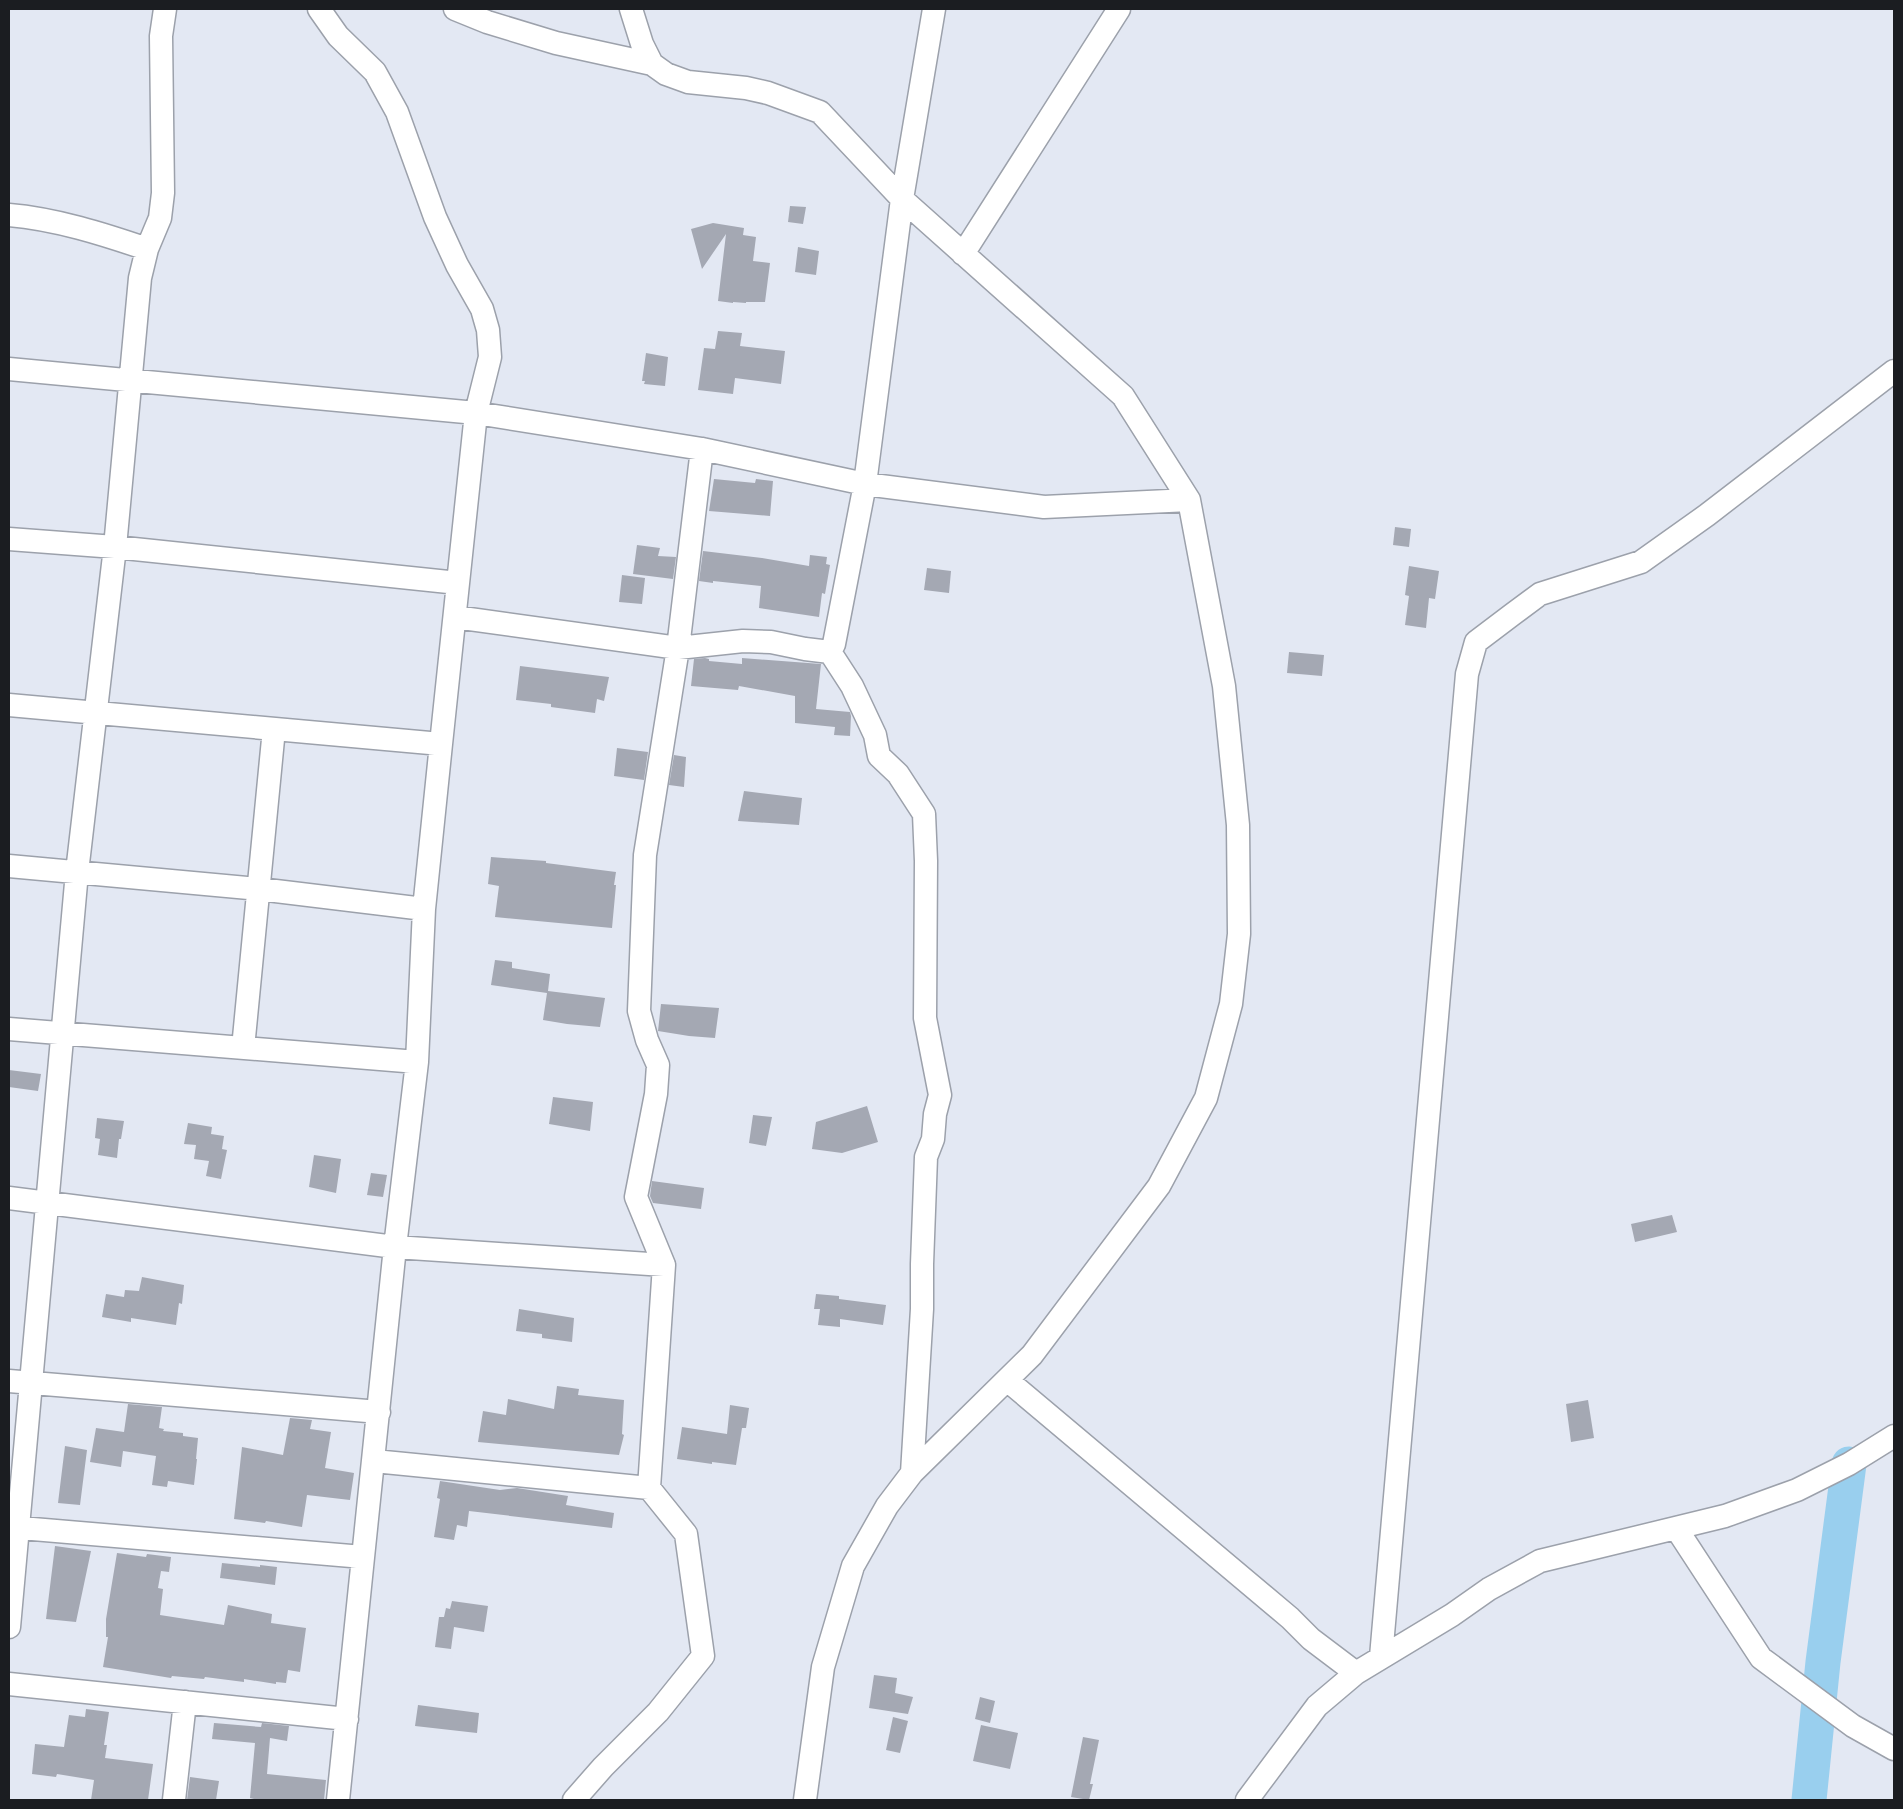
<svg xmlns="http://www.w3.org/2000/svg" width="1903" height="1809" viewBox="0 0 1903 1809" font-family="'PT Sans',sans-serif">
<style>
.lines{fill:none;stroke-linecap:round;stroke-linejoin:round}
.river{stroke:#99cfee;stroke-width:35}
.building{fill:#a4a8b3}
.street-casing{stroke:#9ca1ab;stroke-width:25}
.street{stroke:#fff;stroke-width:22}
</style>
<rect width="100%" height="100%" fill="#e3e8f3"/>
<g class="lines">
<!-- river -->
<path class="river" d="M1809 1800 1823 1662 1849 1464"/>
</g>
<!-- building -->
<path class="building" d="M790 206 806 207 803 224 788 222Z
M713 223 744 228 743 235 756 237 753 261 770 263 765 302H746V303L733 302V303L718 301 726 234 702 269 691 229Z
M798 247 819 251 816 275 795 272Z
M718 331 742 333 740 346 785 351 781 384 735 378 733 394 698 390 704 348 715 349Z
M646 353 668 357 665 386 644 384 645 381H642Z
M714 479 755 483 756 479 773 481 770 516 709 511Z
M1395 527 1411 529 1409 547 1393 545Z
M637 545 660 548 658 556 676 557 673 579 633 574Z
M703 551 762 558 809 566 810 555 827 557 826 564 830 565 825 594 822 593 819 617 759 608 761 586 713 581V583L699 581Z
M1409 566 1439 571 1435 599 1429 598 1426 628 1405 625 1409 596 1405 595Z
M927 568 951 571 949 593 924 590Z
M622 575 645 578 642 604 619 602Z
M1289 652 1324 655 1322 676 1287 673Z
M705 658 709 659V661L742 664V658L821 664 816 709 850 712 851 716 850 736 834 735 835 727 795 723V696L739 686 738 690 691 686 694 659Z
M520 666 609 677 604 701 597 699 595 713 551 707V704L516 700Z
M617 748 648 752 644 780 614 776Z
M674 755 686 757 684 787 669 785Z
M744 791 802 798 799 825 738 821Z
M491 857 546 861V863L616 872 614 885H616L612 928 495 917 499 886 488 884Z
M495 960 512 962V968L550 974 548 991 605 998 600 1027 567 1024 543 1020 547 993 491 985Z
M661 1004 719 1008 715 1038 689 1036 658 1031Z
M9 1070 41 1074 38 1091 9 1087Z
M553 1097 593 1102 590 1131 549 1124Z
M867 1106 878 1142 842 1153 812 1149 816 1122Z
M753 1115 772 1117 766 1146 749 1143Z
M97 1118 124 1121 121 1139H119L117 1158 98 1155 100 1139 95 1138Z
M188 1123 212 1127 211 1134 224 1136 222 1149 227 1150 221 1179 206 1176 209 1161 194 1159 196 1145 184 1144Z
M314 1155 341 1159 336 1193 309 1187Z
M371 1173 387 1175 383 1197 367 1195Z
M652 1181 704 1188 701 1209 653 1203 650 1196Z
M1672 1215 1677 1232 1635 1242 1631 1224Z
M142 1277 184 1285 182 1304 179 1303 176 1325 131 1318V1322L102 1317 106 1294 124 1297 125 1290 139 1291Z
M816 1294 839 1296V1299L886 1305 883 1325 840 1319V1327L818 1325 820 1309H814Z
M519 1309 574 1318 572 1342 542 1338V1334L516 1331Z
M557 1386 579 1389 578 1395 624 1400 622 1434 624 1435 619 1455 478 1442 483 1411 506 1415 508 1399 554 1409Z
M1588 1400 1594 1438 1571 1442 1566 1404Z
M128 1404 162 1407 159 1428 164 1429 163 1431 183 1433V1436L198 1438 196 1459H197L194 1485 168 1481 167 1487 152 1485 156 1456 123 1451 121 1467 90 1462 96 1428 124 1432Z
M730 1405 749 1408 746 1428H742L736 1465 712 1462V1464L677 1459 682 1427 727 1434Z
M290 1418 312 1420 310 1429 331 1432 325 1468 354 1473 350 1500 307 1495 302 1527 266 1521 265 1523 234 1519 242 1447 283 1455Z
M65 1446 87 1450 80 1505 58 1503Z
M440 1481 500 1490 517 1488 568 1496 566 1505 614 1513 612 1528 469 1511 467 1527 457 1525 454 1540 434 1537 440 1499 437 1498Z
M55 1546 91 1551 76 1622 46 1619Z
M117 1553 146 1557 147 1554 171 1557 169 1572 161 1571 158 1588 163 1589 160 1615 224 1625 228 1605 272 1614 271 1623 306 1628 300 1672 288 1670 286 1683 276 1682V1684L244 1679V1682L205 1677 204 1679 172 1676 171 1678 103 1667 108 1637H106V1619Z
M222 1563 260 1567V1565L277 1567 275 1585 220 1578Z
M452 1601 488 1606 484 1632 454 1627 451 1649 435 1647 439 1617H444L446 1608 450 1609Z
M874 1675 897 1678 895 1693 913 1697 908 1714 869 1708Z
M980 1697 995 1701 990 1723 975 1719Z
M418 1705 479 1713 477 1733 415 1726Z
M86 1709 109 1712 104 1745H107L105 1758 153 1764 148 1800H91L94 1780 57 1774 56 1777 32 1774 35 1744 64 1747 69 1715 85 1717Z
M893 1717 908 1721 900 1753 886 1750Z
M214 1723 261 1727 262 1723 289 1726 287 1741 270 1738 267 1774 326 1780 324 1800H254V1799L250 1798 255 1743 212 1739Z
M981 1725 1018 1733 1010 1769 973 1761Z
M1083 1737 1099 1740 1090 1784H1093L1089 1800 1071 1797Z
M190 1777 219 1781 216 1800H187Z"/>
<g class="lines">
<!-- street casing -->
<g class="street-casing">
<path id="street" d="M319 9 338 36 375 72 397 112 435 217 457 265 482 309 488 330 490 357 476 413 441 744 424 909 417 1062 395 1247 338 1800
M455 9 487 22 556 43 652 64 666 74 688 82 746 88 768 93 820 112 902 199 1123 396 1189 500 1224 686 1238 825 1239 934 1231 1004 1206 1098 1159 1186 1032 1355 912 1473 887 1506 853 1566 823 1667 805 1800
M631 9 642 44 652 64
M9 215C56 219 103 234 147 249
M963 254 1119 9
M9 369 476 413 702 449 865 484 1044 507 1189 500
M9 539 115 547 458 583
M455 617 678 648 743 641 771 642 805 649 830 652
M830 652 852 686 875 735 879 756 898 774 924 814 926 861 925 1018 940 1095 935 1114 933 1139 926 1157 922 1264V1309L912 1473
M830 652 834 644 865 484 902 199 934 9
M9 705 441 744
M9 866 259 889 424 909
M9 1029 417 1062
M243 1048 274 729
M9 1198 395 1247 664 1265
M1007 1380 1290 1618 1311 1639 1356 1673
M9 1381 379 1412
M374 1461 649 1488
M9 1527 363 1557
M1676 1528 1761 1658 1853 1726 1894 1749
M9 1627 77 872 115 547 140 278 147 249 160 218 163 193 161 36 165 9
M1381 1657 1467 674 1476 642 1513 614 1540 594 1641 562 1707 515 1894 371
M9 1684 347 1719
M174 1800 185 1702
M574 1800 603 1767 658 1712 703 1656 686 1534 649 1488 664 1265 636 1197 656 1094 658 1065 647 1040 639 1011 645 855 678 648 702 449
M1247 1800 1317 1706 1356 1673 1452 1615 1489 1589 1540 1561 1725 1516 1797 1490 1849 1464 1894 1436"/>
</g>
<!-- street -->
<use href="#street" class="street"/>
</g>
<!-- border -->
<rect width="1903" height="1809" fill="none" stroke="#1b1d21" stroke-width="20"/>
</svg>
